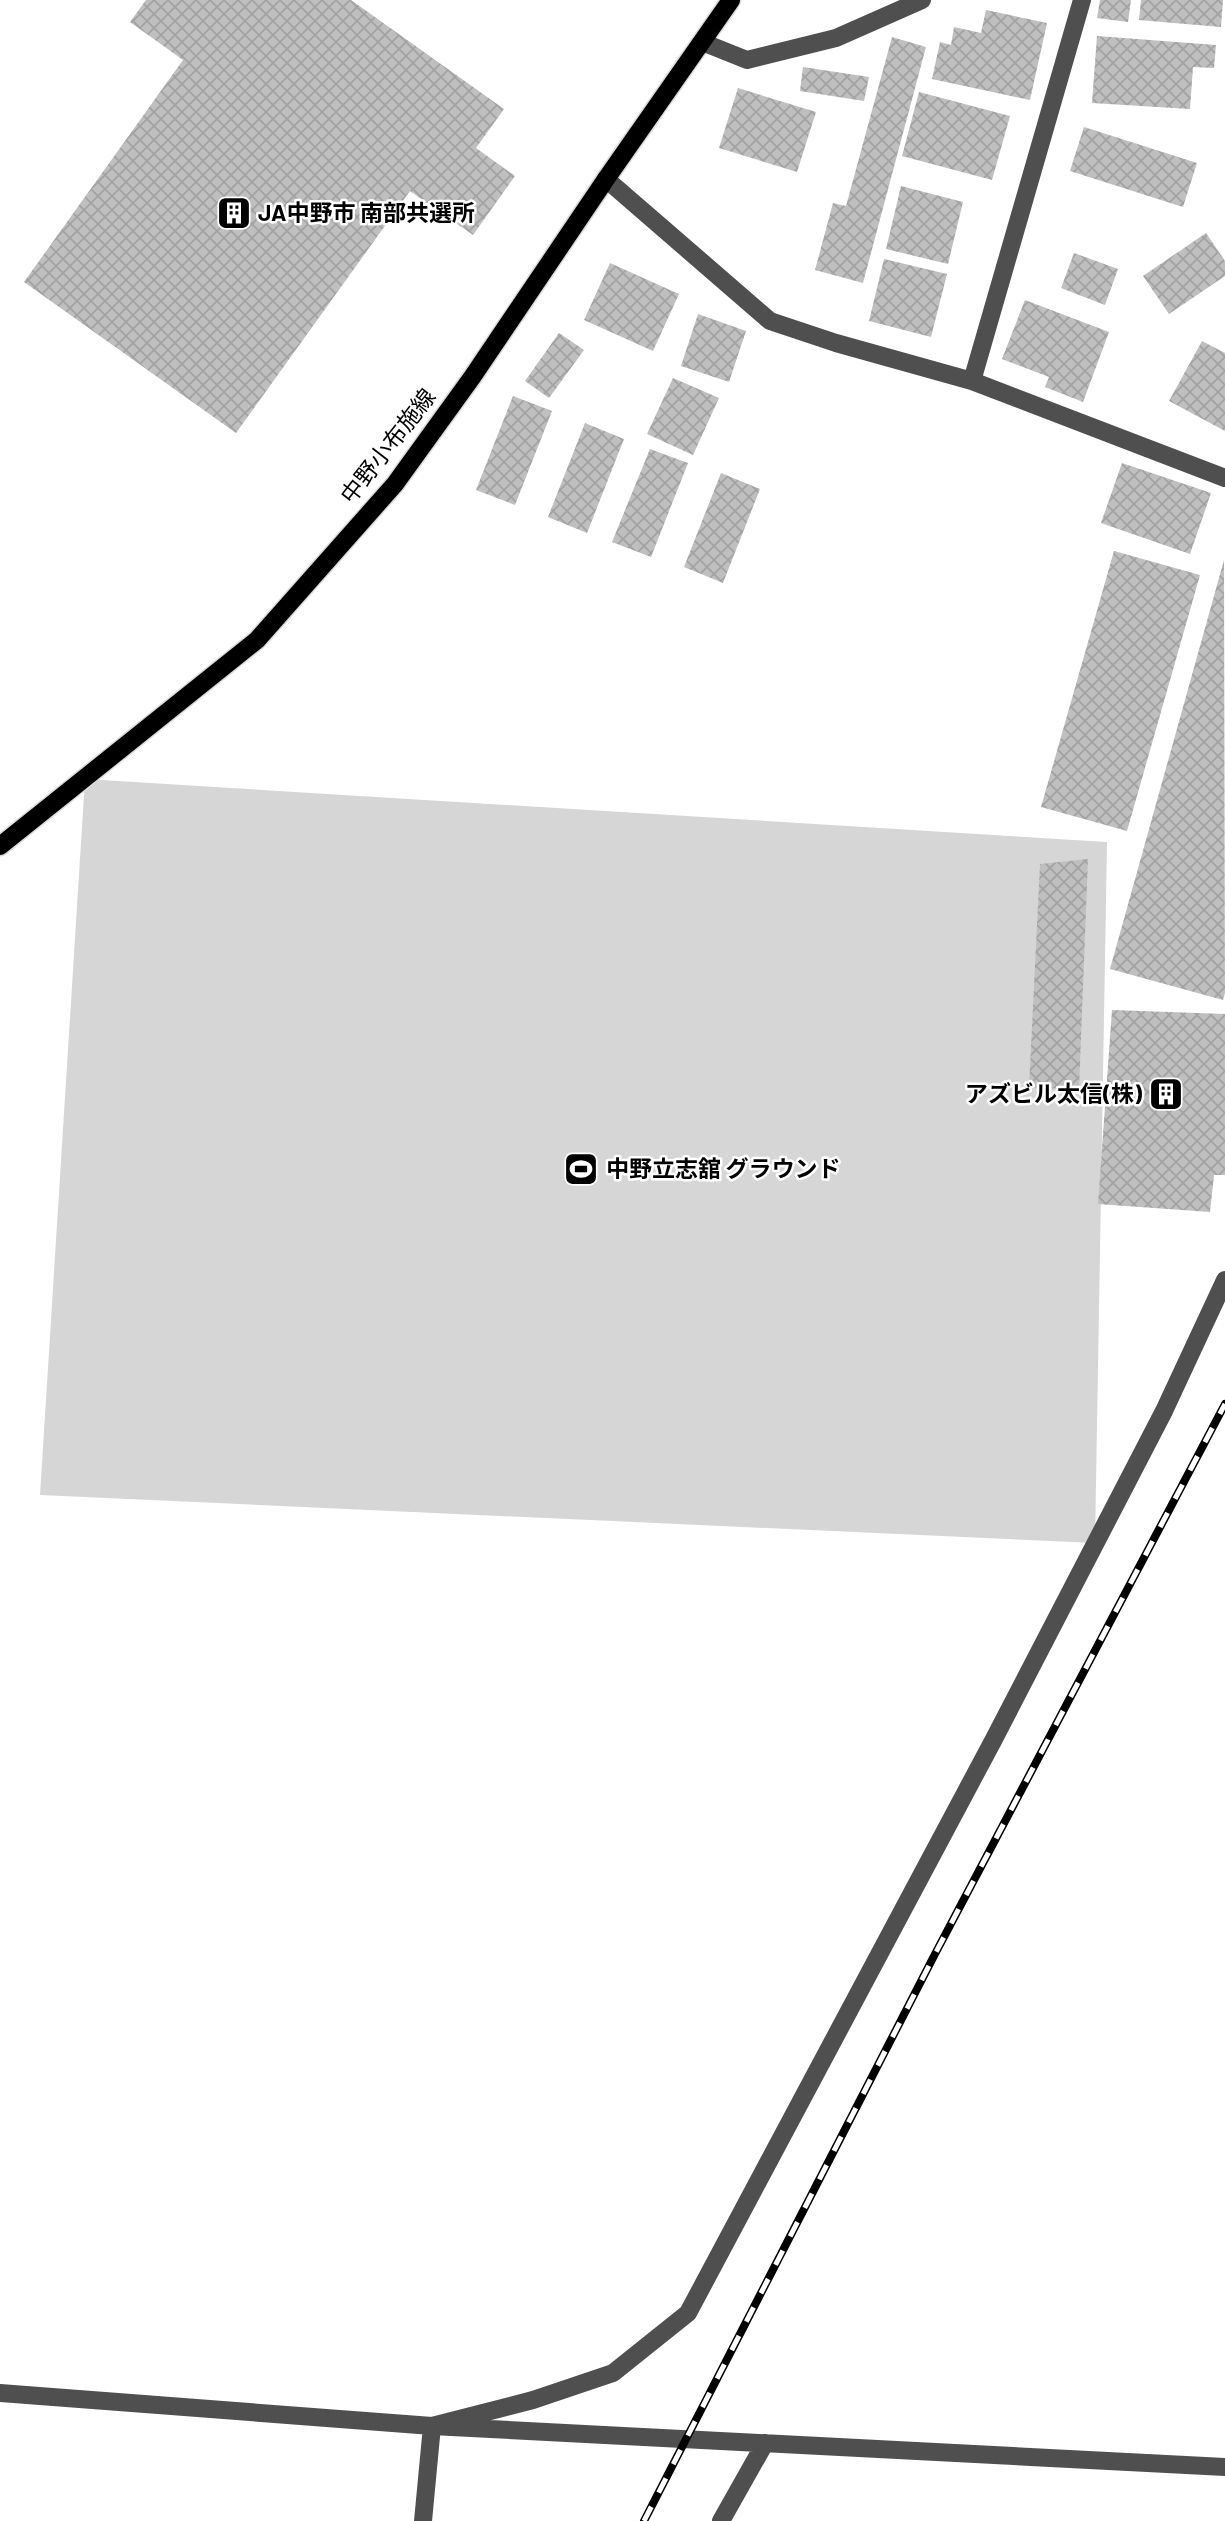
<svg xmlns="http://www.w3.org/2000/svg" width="1225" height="2521" viewBox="0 0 1225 2521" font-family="Barlow,'Noto Sans JP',sans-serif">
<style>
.garden{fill:#d6d6d6}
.building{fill:url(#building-cross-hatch)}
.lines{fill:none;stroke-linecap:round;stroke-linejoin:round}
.major-casing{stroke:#dbdbdb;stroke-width:21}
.minor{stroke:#4f4f4f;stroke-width:18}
.major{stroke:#000;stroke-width:18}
.rail-casing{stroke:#000;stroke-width:8}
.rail{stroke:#fff;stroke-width:5;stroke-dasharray:16;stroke-linecap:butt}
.labels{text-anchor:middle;stroke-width:5;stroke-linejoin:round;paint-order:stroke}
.poi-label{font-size:23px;font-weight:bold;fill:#000;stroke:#fff;text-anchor:start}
.street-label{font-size:23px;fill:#000;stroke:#fff}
</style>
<defs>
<pattern id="building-cross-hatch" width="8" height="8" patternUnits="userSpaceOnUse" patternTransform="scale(1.75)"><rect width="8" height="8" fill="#bfbfbf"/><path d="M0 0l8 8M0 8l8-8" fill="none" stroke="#a2a2a2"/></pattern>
</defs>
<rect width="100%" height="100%" fill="#fff"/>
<!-- garden -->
<path class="garden" d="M85 779 1107 842 1095 1543 40 1495Z"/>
<!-- building -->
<path class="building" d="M146 0H351L504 109 476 148 515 176 473 235 410 191 236 433 24 282 183 60 130 22Z
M1100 0H1131L1128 22 1097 18Z
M1141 0H1223L1221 27 1139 20Z
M986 10 1047 23 1030 100 932 79 940 42 951 45 954 27 981 33Z
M1097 36 1216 45 1214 68 1193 67 1190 109 1092 103Z
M892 37 926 47 863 283 815 270 833 203 846 206Z
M803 67 869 77 864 101 800 91Z
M738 88 816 112 797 172 719 148Z
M919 92 1010 116 992 180 902 156Z
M1084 127 1197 163 1183 207 1070 171Z
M901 186 963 202 948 264 886 249Z
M1206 233 1225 261V276L1169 314 1143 276Z
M1074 253 1118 269 1105 305 1061 288Z
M884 259 947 274 931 337 869 321Z
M610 263 679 294 653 351 584 320Z
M1025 300 1109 332 1083 402 1045 387 1049 377 1002 359Z
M698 314 746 331 729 382 681 366Z
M559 333 584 350 549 398 525 381Z
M1202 341 1225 353V431L1169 401Z
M673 378 719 398 693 455 647 434Z
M513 396 552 411 515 505 476 490Z
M585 423 624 439 587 533 548 517Z
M650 449 688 463 651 557 612 542Z
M1122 463 1211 493 1190 554 1101 523Z
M721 473 760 489 723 583 684 567Z
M1114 551 1200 575 1127 831 1041 807Z
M1224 560 1225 993 1223 1000 1110 969Z
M1088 859 1079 1089 1029 1088 1040 864Z
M1112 1010 1225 1014V1175H1214L1210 1212 1098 1204Z"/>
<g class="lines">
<!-- major casing -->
<g class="major-casing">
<path id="major" d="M0 846 257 640 395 484 473 376 606 179 731 0"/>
</g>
<!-- minor -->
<path class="minor" d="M702 42 747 60 836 38 922 0
M606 179 770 321 836 343 972 381 1225 478
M972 381 1082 0
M0 2393 432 2426 1225 2467
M423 2521 432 2426 533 2400 613 2373 688 2313 994 1739 1164 1411 1225 1280
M721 2521 765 2443"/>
<!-- major -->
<use href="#major" class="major"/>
<!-- rail casing -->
<g class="rail-casing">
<path id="rail" d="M644 2521 935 1954 1225 1404"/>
</g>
<!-- rail -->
<use href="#rail" class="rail"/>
</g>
<!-- icons -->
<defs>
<g id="building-square" transform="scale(1.75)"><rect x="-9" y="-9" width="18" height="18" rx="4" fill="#000" stroke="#fff"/><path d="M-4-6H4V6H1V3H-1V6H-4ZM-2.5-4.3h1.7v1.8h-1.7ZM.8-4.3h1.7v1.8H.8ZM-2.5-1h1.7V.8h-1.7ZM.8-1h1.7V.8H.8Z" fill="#fff"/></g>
<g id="stadium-square" transform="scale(1.75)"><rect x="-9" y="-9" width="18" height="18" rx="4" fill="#000" stroke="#fff"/><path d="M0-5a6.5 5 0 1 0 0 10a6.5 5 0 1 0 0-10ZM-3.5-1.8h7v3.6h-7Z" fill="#fff"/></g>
</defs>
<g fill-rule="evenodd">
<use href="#building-square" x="234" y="213"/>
<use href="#building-square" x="1166" y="1094"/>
<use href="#stadium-square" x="581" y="1169"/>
</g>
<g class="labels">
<!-- poi labels -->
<g class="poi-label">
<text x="258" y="221">JA中野市 南部共選所</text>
<text x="1142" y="1102" text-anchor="end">アズビル太信(株)</text>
<text x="606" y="1177">中野立志舘 グラウンド</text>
</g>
<!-- street labels -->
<g class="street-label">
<text transform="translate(388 446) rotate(-52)" y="8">中野小布施線</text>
</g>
</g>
</svg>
